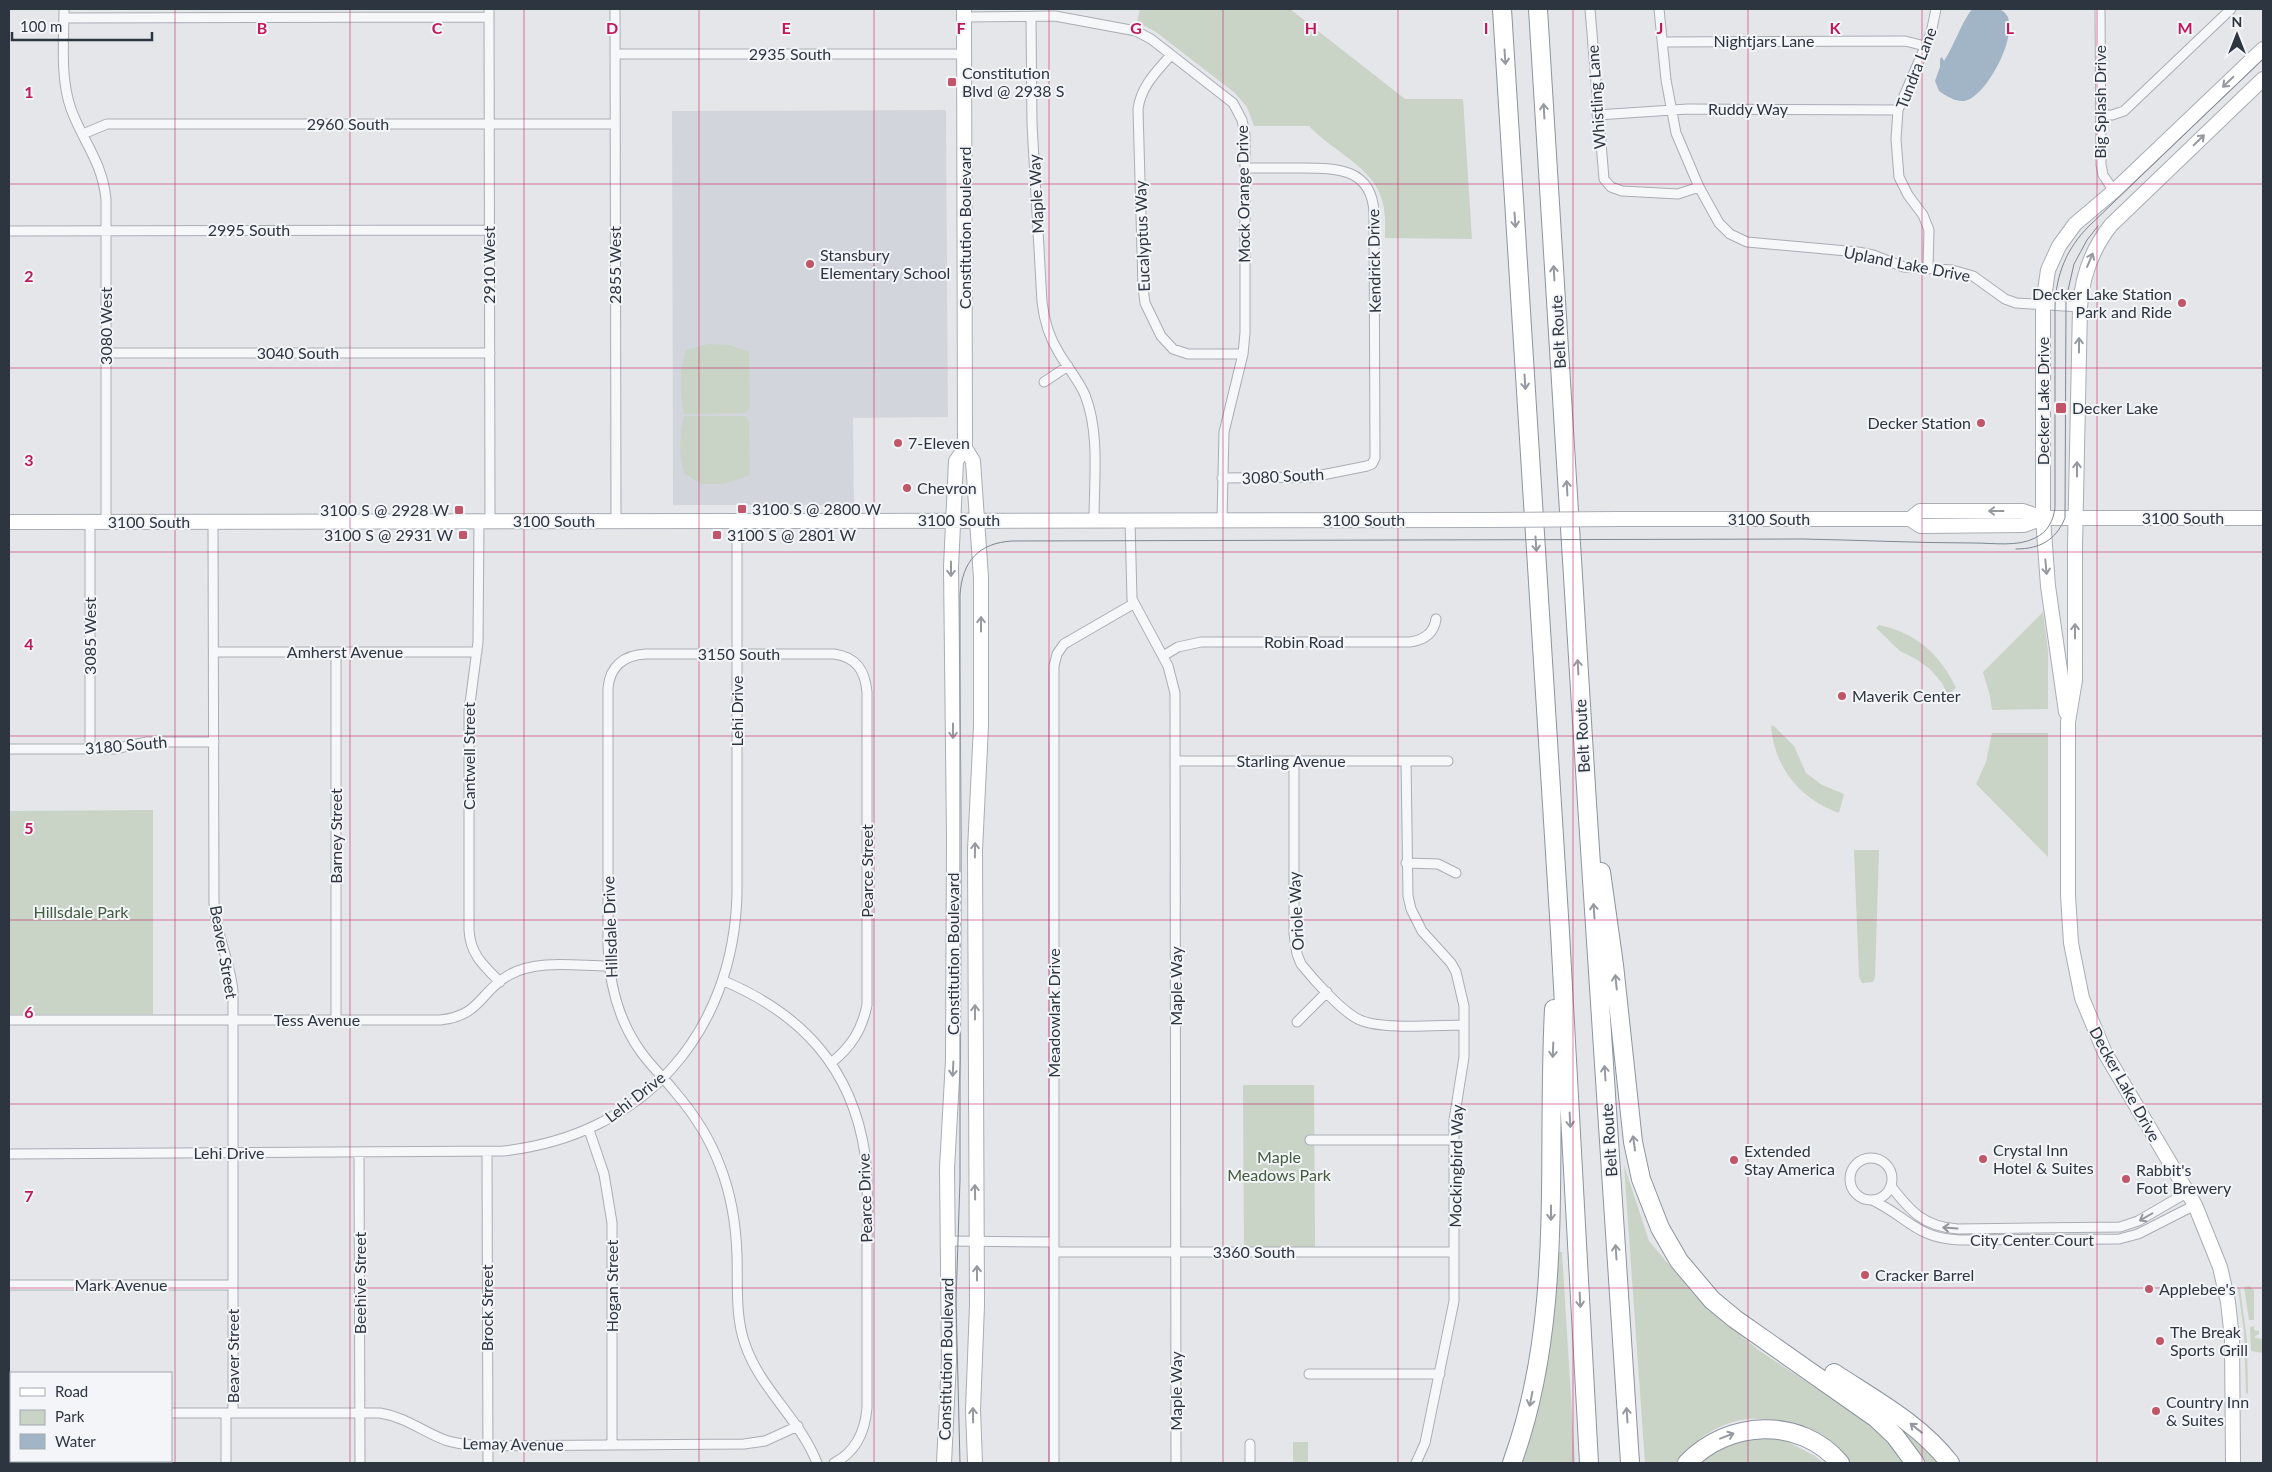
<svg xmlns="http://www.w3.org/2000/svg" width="2272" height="1472" viewBox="0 0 2272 1472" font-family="Lato,sans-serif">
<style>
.built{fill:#d2d6dc}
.green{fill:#c9d3c6}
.water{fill:#a2b5c6}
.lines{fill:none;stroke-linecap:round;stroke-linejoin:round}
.street-casing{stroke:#a9adb4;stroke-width:11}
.secondary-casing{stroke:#a9adb4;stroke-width:16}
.highway-casing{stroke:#8c949f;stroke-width:20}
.street{stroke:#f6f7f9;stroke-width:9}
.secondary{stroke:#fff;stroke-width:14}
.highway{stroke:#fff;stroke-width:18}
.tram{stroke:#7e8792;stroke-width:1}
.secondary-bridge-casing{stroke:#a9adb4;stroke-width:16;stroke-linecap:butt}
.secondary-bridge{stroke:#fff;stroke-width:14}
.oneway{stroke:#969aa0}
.oneway2{stroke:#92969d}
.grid{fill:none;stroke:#c2185b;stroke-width:1;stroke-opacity:0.55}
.poi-dot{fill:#c25669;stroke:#f3f5f8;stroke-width:2}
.labels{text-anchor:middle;stroke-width:4;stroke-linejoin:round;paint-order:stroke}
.street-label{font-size:16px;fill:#2d3541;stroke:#f3f5f8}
.poi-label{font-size:16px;fill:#2d3541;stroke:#f3f5f8;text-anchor:start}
.park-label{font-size:16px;fill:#425b3c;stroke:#f3f5f8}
.grid-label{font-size:16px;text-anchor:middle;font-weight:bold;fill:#c2185b;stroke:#f3f5f8;stroke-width:4;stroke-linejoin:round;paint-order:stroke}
</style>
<rect width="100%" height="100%" fill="#e4e6ea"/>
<!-- built -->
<path class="built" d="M946 110 948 417 853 418 854 505H673L672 111Z"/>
<!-- green -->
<path class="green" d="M1140 9H1290L1405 99H1463L1472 239 1385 238C1385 226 1386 212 1382 200 1374 168 1331 150 1309 126H1254L1247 107 1235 93 1156 32 1137 22Z
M708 344 730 345 749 352 750 408 745 413 684 414C679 390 679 372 686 350Z
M684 416H745L749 421 750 475 724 484H701L684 473C679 452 679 437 684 416Z
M2043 612 2048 651V709L1992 710 1990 696 1983 672Z
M1879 625C1916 633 1940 654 1956 688L1948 695 1942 683 1930 669 1916 659 1900 651 1876 628Z
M1773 725 1794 746 1806 773 1822 785 1844 794 1839 813C1800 799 1775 768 1771 727Z
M1992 733H2048V857L1976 784 1986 762Z
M153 810V1014H9V811Z
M1854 850H1879L1875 977 1873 982 1862 983 1859 977Z
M1243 1085H1314L1315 1247H1244Z
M1624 1165 1649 1241 1699 1300 1757 1349 1837 1402 1887 1438 1902 1463H1846C1840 1456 1834 1444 1827 1439 1805 1426 1775 1417 1749 1419 1723 1420 1689 1442 1676 1463H1645Z
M1556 1252H1562L1575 1463H1517Z
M2249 1286 2254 1290V1320H2249L2244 1287Z
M2240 1288 2247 1340 2248 1394 2246 1393 2244 1332 2238 1289Z
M2254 1326V1330L2259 1331V1334L2255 1336V1338L2263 1339V1353L2251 1351 2250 1327Z
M1867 1403 1934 1452 1940 1463H1918Z
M1776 1436 1815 1456 1823 1463H1693L1734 1438Z
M1293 1442H1308V1463H1293Z"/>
<!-- water -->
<path class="water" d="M1972 9C1981 9 1998 5 2005 13 2022 30 1986 99 1964 101 1956 102 1946 96 1939 91L1935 81 1940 67V59L1942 57 1944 61C1955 44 1960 25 1972 9Z"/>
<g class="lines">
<!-- street casing -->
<g class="street-casing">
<path id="street" d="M64 9C64 42 60 78 71 109 83 142 102 161 106 199V522
M489 9 490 521
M615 9 616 521
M1590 9 1604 179 1611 187 1622 191 1678 194 1699 187
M1659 9 1666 80 1676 133 1699 187 1719 223 1730 234 1747 242 1858 252 1873 255 1904 267 1952 270 1973 276 2005 299 2016 303 2080 307
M2100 9 2101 165 2103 175 2114 191
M964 17 1055 16 1136 31 1151 39 1233 103 1242 120 1245 135V333L1243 354 1224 432 1222 520
M1031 17 1032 124 1042 302C1044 320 1049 337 1059 353 1067 367 1078 379 1085 395 1100 433 1094 480 1094 520
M64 18 489 17
M1663 42 1905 41 1925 46
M615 54H964
M1171 55C1157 71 1141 86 1138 109L1143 287 1145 303 1161 336 1173 349 1188 354H1243
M1597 115 1688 109 1898 110
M2100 115H2112L2124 111 2231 9
M83 134 107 124H615
M9 231 489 230
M1928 269 1929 230 1923 215 1908 195 1899 177 1896 139 1898 110 1931 33 1936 9
M106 353H490
M1044 382 1068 366
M1222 478 1312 477 1367 466 1372 464 1375 458 1374 213C1372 167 1335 168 1300 168 1281 168 1263 168 1245 168
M1130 520 1132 599 1168 666 1175 693 1176 1463
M479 521 478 642 469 711V930C470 954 484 966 500 982
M90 522V749
M213 522 214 902C215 933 230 960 233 991V1413
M214 652H477
M336 652V1020
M1163 656 1178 647 1201 642H1410C1424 640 1434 633 1436 619
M9 749H114L147 742H214
M1176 761H1448
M1294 761V934L1297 954 1301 964C1313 979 1343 1013 1360 1020 1382 1030 1438 1025 1464 1025
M1406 761 1408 896 1411 909 1422 931 1451 963 1456 972 1464 1006V1057L1454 1120V1301L1425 1443 1416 1463
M1406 863 1438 864 1456 873
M724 981C802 1014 852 1068 865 1154 869 1185 867 1218 867 1249 867 1302 867 1355 867 1408 865 1431 856 1452 834 1463
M9 1020H440C481 1016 480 991 509 975 537 959 577 966 608 966
M1297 1022 1327 992
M589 1130 604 1174 612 1223V1445
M1310 1140H1454
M487 1152 488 1463
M359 1153 360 1463
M9 1154 503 1151C643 1136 734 1033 737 893V521
M1850 1179a21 21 0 1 1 42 0a21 21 0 1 1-42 0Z
M1891 1186C1910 1211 1924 1227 1958 1229L2120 1227 2138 1221 2188 1192
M1872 1200C1908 1217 1917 1239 1960 1240L2119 1239 2138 1234 2195 1205
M947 1241 1054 1242
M1054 1252H1454
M9 1285H233
M1309 1374H1440
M171 1413H380C405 1417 422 1431 445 1440 459 1445 473 1445 487 1446L744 1444 765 1441 798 1426
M9 1414H11
M1250 1444V1463
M226 1463V1413
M817 1463C800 1419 760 1389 745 1344 735 1316 738 1285 737 1255 736 1224 731 1194 720 1166 710 1139 694 1114 675 1092 664 1078 651 1066 641 1052 618 1020 609 984 608 945V688C610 666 624 655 646 654H834C856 657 865 670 867 692V1005C862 1030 851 1047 831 1063
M1054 1463V666L1057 654 1064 644 1133 604"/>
</g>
<!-- secondary casing -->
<g class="secondary-casing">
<path id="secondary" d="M964 9 965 448 973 461 981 578V726L975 850 977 1305 973 1410 975 1463
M1618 519H1910L1921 526 2024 525 2043 518H2263
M1910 519 1920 511H2023L2043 518
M9 522 1489 520
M2066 712 2048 586 2043 518V305L2048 270 2059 246 2075 224 2114 191 2263 49
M944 1463 949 1360 947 1168 953 1060 954 837 951 567 956 461 965 448
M2233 1463 2232 1339 2228 1302 2220 1267 2195 1205 2105 1053 2082 998 2071 943 2068 895V722L2075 680V546L2080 307C2082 276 2092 249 2111 225L2263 79"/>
</g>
<!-- highway casing -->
<g class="highway-casing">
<path id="highway" d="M1502 9 1560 932 1589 1463
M1538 9 1587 803 1630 1463
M1601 872 1614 965 1633 1142 1641 1179 1660 1228 1679 1261 1712 1300 1735 1319 1876 1418 1895 1436 1915 1463
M1834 1373C1875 1400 1920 1424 1950 1463
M1512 1463C1565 1318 1546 1161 1554 1009
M1687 1463C1728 1420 1800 1416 1840 1463"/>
</g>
<!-- street -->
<use href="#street" class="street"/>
<!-- secondary -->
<use href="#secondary" class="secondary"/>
<!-- highway -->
<use href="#highway" class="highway"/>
<!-- tram -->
<path class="tram" d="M2016 549C2040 549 2056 540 2065 518L2066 299 2074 264 2087 240 2098 226
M960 1463 956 1301 960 1180V595C962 561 979 543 1012 541L1802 539C1859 540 1917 543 1974 543 1993 543 2018 547 2035 538 2048 532 2053 521 2055 508V306C2056 274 2067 248 2089 226L2263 59"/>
<!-- secondary-bridge casing -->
<g class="secondary-bridge-casing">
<path id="secondary-bridge" d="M1489 520 1618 519"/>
</g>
<!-- secondary-bridge -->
<use href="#secondary-bridge" class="secondary-bridge"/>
</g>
<!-- one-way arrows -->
<defs><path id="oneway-shaft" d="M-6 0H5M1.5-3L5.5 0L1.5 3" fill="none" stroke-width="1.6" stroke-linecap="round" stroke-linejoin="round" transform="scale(1.25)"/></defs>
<g class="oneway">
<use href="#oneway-shaft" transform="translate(1505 57) rotate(86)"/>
<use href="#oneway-shaft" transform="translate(2228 82) rotate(136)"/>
<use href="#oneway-shaft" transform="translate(1544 111) rotate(-93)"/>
<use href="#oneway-shaft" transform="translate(2199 140) rotate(-44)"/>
<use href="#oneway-shaft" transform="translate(1515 220) rotate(86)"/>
<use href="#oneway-shaft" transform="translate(2090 260) rotate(-67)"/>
<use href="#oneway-shaft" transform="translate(1554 273) rotate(-93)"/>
<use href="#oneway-shaft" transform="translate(2079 345) rotate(-90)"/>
<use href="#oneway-shaft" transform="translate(1525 382) rotate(86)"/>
<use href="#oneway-shaft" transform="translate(2077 469) rotate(-90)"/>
<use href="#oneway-shaft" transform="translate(1567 488) rotate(-93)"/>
<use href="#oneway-shaft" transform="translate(1996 511) rotate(180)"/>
<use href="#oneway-shaft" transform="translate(1536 544) rotate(86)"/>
<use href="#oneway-shaft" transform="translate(2046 567) rotate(85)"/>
<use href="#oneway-shaft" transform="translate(951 569) rotate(90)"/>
<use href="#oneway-shaft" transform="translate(981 624) rotate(-90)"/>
<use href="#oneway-shaft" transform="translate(2075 631) rotate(-90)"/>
<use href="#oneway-shaft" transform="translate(1578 667) rotate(-93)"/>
<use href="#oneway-shaft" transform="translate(953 731) rotate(90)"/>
<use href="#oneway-shaft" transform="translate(975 850) rotate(-89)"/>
<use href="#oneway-shaft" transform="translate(1594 911) rotate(-94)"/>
<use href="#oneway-shaft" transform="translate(1616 982) rotate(-96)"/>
<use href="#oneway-shaft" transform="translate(975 1012) rotate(-90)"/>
<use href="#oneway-shaft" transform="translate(1553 1050) rotate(92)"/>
<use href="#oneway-shaft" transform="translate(953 1069) rotate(93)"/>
<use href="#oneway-shaft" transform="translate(1605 1073) rotate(-94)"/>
<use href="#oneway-shaft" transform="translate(1570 1120) rotate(87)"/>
<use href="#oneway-shaft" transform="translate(1634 1143) rotate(-98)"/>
<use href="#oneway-shaft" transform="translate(975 1192) rotate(-91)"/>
<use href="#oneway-shaft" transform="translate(1551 1213) rotate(90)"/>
<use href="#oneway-shaft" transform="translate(1616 1252) rotate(-94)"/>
<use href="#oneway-shaft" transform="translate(977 1273) rotate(-90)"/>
<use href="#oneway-shaft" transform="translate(1580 1300) rotate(87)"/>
<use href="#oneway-shaft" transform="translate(1531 1399) rotate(101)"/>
<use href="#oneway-shaft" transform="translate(973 1415) rotate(-91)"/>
<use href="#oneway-shaft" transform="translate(1627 1415) rotate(-94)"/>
<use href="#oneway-shaft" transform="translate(1916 1428) rotate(-142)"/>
<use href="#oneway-shaft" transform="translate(1727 1436) rotate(-21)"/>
</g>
<g class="oneway2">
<use href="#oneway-shaft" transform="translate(2146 1217) rotate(150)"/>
<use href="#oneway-shaft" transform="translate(1950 1228) rotate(-176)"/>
</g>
<!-- grid -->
<path class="grid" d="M175 9V1463M350 9V1463M524 9V1463M699 9V1463M874 9V1463M1049 9V1463M1223 9V1463M1398 9V1463M1573 9V1463M1748 9V1463M1922 9V1463M2097 9V1463M9 184H2263M9 368H2263M9 552H2263M9 736H2263M9 920H2263M9 1104H2263M9 1288H2263"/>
<!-- markers -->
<g class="poi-dot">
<rect x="947" y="77" width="10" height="10" rx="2.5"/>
<circle cx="810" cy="264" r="5"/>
<circle cx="2182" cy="303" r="5"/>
<rect x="2055" y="402" width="12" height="12" rx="2.5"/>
<circle cx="1981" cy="423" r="5"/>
<circle cx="898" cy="443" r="5"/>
<circle cx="907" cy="488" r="5"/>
<rect x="737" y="504" width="10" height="10" rx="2.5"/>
<rect x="454" y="505" width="10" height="10" rx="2.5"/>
<rect x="458" y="530" width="10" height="10" rx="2.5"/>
<rect x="712" y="530" width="10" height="10" rx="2.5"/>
<circle cx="1842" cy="696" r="5"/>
<circle cx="1983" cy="1159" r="5"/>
<circle cx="1734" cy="1160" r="5"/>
<circle cx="2126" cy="1179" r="5"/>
<circle cx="1865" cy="1275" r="5"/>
<circle cx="2149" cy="1289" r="5"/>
<circle cx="2160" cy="1341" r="5"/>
<circle cx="2156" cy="1411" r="5"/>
</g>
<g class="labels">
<!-- street labels -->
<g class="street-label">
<text x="1764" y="47">Nightjars Lane</text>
<text x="790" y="60">2935 South</text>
<text transform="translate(1916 68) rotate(-69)" y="6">Tundra Lane</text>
<text transform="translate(1596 97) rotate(-94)" y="6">Whistling Lane</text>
<text transform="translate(2100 102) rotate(-90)" y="6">Big Splash Drive</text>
<text x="1748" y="115">Ruddy Way</text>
<text x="348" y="130">2960 South</text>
<text transform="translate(1036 194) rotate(-93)" y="6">Maple Way</text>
<text transform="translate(1243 194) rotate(-91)" y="6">Mock Orange Drive</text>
<text transform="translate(965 228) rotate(-90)" y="6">Constitution Boulevard</text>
<text x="249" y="236">2995 South</text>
<text transform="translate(1142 236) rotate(-92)" y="6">Eucalyptus Way</text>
<text transform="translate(1374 261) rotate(-91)" y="6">Kendrick Drive</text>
<text transform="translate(1907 264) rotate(11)" y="6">Upland Lake Drive</text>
<text transform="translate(489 265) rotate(-90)" y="6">2910 West</text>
<text transform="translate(615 265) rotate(-90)" y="6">2855 West</text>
<text transform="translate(106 326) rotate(-90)" y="6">3080 West</text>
<text transform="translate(1558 332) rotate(-93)" y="6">Belt Route</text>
<text x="298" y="359">3040 South</text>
<text transform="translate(2043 401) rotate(-90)" y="6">Decker Lake Drive</text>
<text transform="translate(1283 476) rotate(-3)" y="6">3080 South</text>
<text x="2183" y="524">3100 South</text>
<text x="1769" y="525">3100 South</text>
<text x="959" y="526">3100 South</text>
<text x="1364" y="526">3100 South</text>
<text x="554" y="527">3100 South</text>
<text x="149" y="528">3100 South</text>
<text transform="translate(90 636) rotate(-90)" y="6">3085 West</text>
<text x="1304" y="648">Robin Road</text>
<text x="345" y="658">Amherst Avenue</text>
<text x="739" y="660">3150 South</text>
<text transform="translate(737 711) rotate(-90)" y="6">Lehi Drive</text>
<text transform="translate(1582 736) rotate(-93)" y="6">Belt Route</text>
<text transform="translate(126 745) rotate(-5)" y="6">3180 South</text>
<text transform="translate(469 756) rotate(-90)" y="6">Cantwell Street</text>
<text x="1291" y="767">Starling Avenue</text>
<text transform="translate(336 836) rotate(-90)" y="6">Barney Street</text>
<text transform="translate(867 871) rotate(-90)" y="6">Pearce Street</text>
<text transform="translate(1296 911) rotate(-93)" y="6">Oriole Way</text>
<text transform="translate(610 927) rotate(-92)" y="6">Hillsdale Drive</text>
<text transform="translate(224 952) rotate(80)" y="6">Beaver Street</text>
<text transform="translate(953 954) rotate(-90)" y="6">Constitution Boulevard</text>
<text transform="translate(1176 986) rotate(-90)" y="6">Maple Way</text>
<text transform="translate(1054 1013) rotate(-90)" y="6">Meadowlark Drive</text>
<text x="317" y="1026">Tess Avenue</text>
<text transform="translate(2125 1084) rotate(61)" y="6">Decker Lake Drive</text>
<text transform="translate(635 1097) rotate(-38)" y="6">Lehi Drive</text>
<text transform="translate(1609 1140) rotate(-94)" y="6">Belt Route</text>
<text x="229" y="1159">Lehi Drive</text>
<text transform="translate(1456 1166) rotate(-89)" y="6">Mockingbird Way</text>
<text transform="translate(865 1198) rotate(-92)" y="6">Pearce Drive</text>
<text x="2032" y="1246">City Center Court</text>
<text x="1254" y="1258">3360 South</text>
<text transform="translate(360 1283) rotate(-90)" y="6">Beehive Street</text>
<text x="121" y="1291">Mark Avenue</text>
<text transform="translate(612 1286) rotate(-90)" y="6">Hogan Street</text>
<text transform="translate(487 1308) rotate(-90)" y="6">Brock Street</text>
<text transform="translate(233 1356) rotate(-90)" y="6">Beaver Street</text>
<text transform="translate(946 1359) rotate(-89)" y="6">Constitution Boulevard</text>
<text transform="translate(1176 1391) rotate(-90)" y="6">Maple Way</text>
<text transform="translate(513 1444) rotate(1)" y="6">Lemay Avenue</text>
</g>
<!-- poi labels -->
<g class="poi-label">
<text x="962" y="79">Constitution<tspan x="962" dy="18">Blvd @ 2938 S</tspan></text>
<text x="820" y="261">Stansbury<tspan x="820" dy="18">Elementary School</tspan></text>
<text x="2172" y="300" text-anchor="end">Decker Lake Station<tspan x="2172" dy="18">Park and Ride</tspan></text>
<text x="2072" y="414">Decker Lake</text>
<text x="1971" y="429" text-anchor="end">Decker Station</text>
<text x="908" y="449">7-Eleven</text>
<text x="917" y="494">Chevron</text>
<text x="752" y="515">3100 S @ 2800 W</text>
<text x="449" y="516" text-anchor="end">3100 S @ 2928 W</text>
<text x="453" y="541" text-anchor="end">3100 S @ 2931 W</text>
<text x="727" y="541">3100 S @ 2801 W</text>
<text x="1852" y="702">Maverik Center</text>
<text x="1993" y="1156">Crystal Inn<tspan x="1993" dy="18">Hotel &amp; Suites</tspan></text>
<text x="1744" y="1157">Extended<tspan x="1744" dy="18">Stay America</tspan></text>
<text x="2136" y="1176">Rabbit's<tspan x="2136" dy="18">Foot Brewery</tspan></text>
<text x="1875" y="1281">Cracker Barrel</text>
<text x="2159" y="1295">Applebee's</text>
<text x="2170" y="1338">The Break<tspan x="2170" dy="18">Sports Grill</tspan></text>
<text x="2166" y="1408">Country Inn<tspan x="2166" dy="18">&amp; Suites</tspan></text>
</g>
<!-- park labels -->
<g class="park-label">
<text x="81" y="918">Hillsdale Park</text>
<text x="1279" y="1163">Maple<tspan x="1279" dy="18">Meadows Park</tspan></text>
</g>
</g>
<g class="grid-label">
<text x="262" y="34">B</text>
<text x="437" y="34">C</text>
<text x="612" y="34">D</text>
<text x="786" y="34">E</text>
<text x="961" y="34">F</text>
<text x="1136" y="34">G</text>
<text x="1311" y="34">H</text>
<text x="1486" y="34">I</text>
<text x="1660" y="34">J</text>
<text x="1835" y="34">K</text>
<text x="2010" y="34">L</text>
<text x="2185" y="34">M</text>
<text x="29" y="98">1</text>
<text x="29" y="282">2</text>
<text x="29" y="466">3</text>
<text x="29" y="650">4</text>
<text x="29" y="834">5</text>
<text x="29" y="1018">6</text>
<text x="29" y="1202">7</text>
</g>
<!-- border -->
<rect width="2272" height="1472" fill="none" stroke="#2d3541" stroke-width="20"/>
<!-- legend -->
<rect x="10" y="1372" width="162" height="90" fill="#f3f5f8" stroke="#a4a8af"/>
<rect x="20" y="1388" width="25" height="8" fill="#ffffff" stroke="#a4a8af"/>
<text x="55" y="1397" font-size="15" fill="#2d3541">Road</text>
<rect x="20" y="1410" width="25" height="15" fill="#c9d3c6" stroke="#a4a8af"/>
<text x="55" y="1422" font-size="15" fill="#2d3541">Park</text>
<rect x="20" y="1434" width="25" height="15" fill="#a2b5c6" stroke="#a4a8af"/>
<text x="55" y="1447" font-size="15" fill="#2d3541">Water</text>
<!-- north arrow -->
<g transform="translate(2237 35)" stroke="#f3f5f8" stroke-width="4" paint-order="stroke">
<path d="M0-4L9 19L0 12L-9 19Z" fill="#2d3541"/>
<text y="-8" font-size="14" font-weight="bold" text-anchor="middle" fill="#2d3541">N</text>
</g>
<!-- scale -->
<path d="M12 32v8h140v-8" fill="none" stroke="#2d3541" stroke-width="2.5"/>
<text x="20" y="32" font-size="15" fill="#2d3541" stroke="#f3f5f8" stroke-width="4" paint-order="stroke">100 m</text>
</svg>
